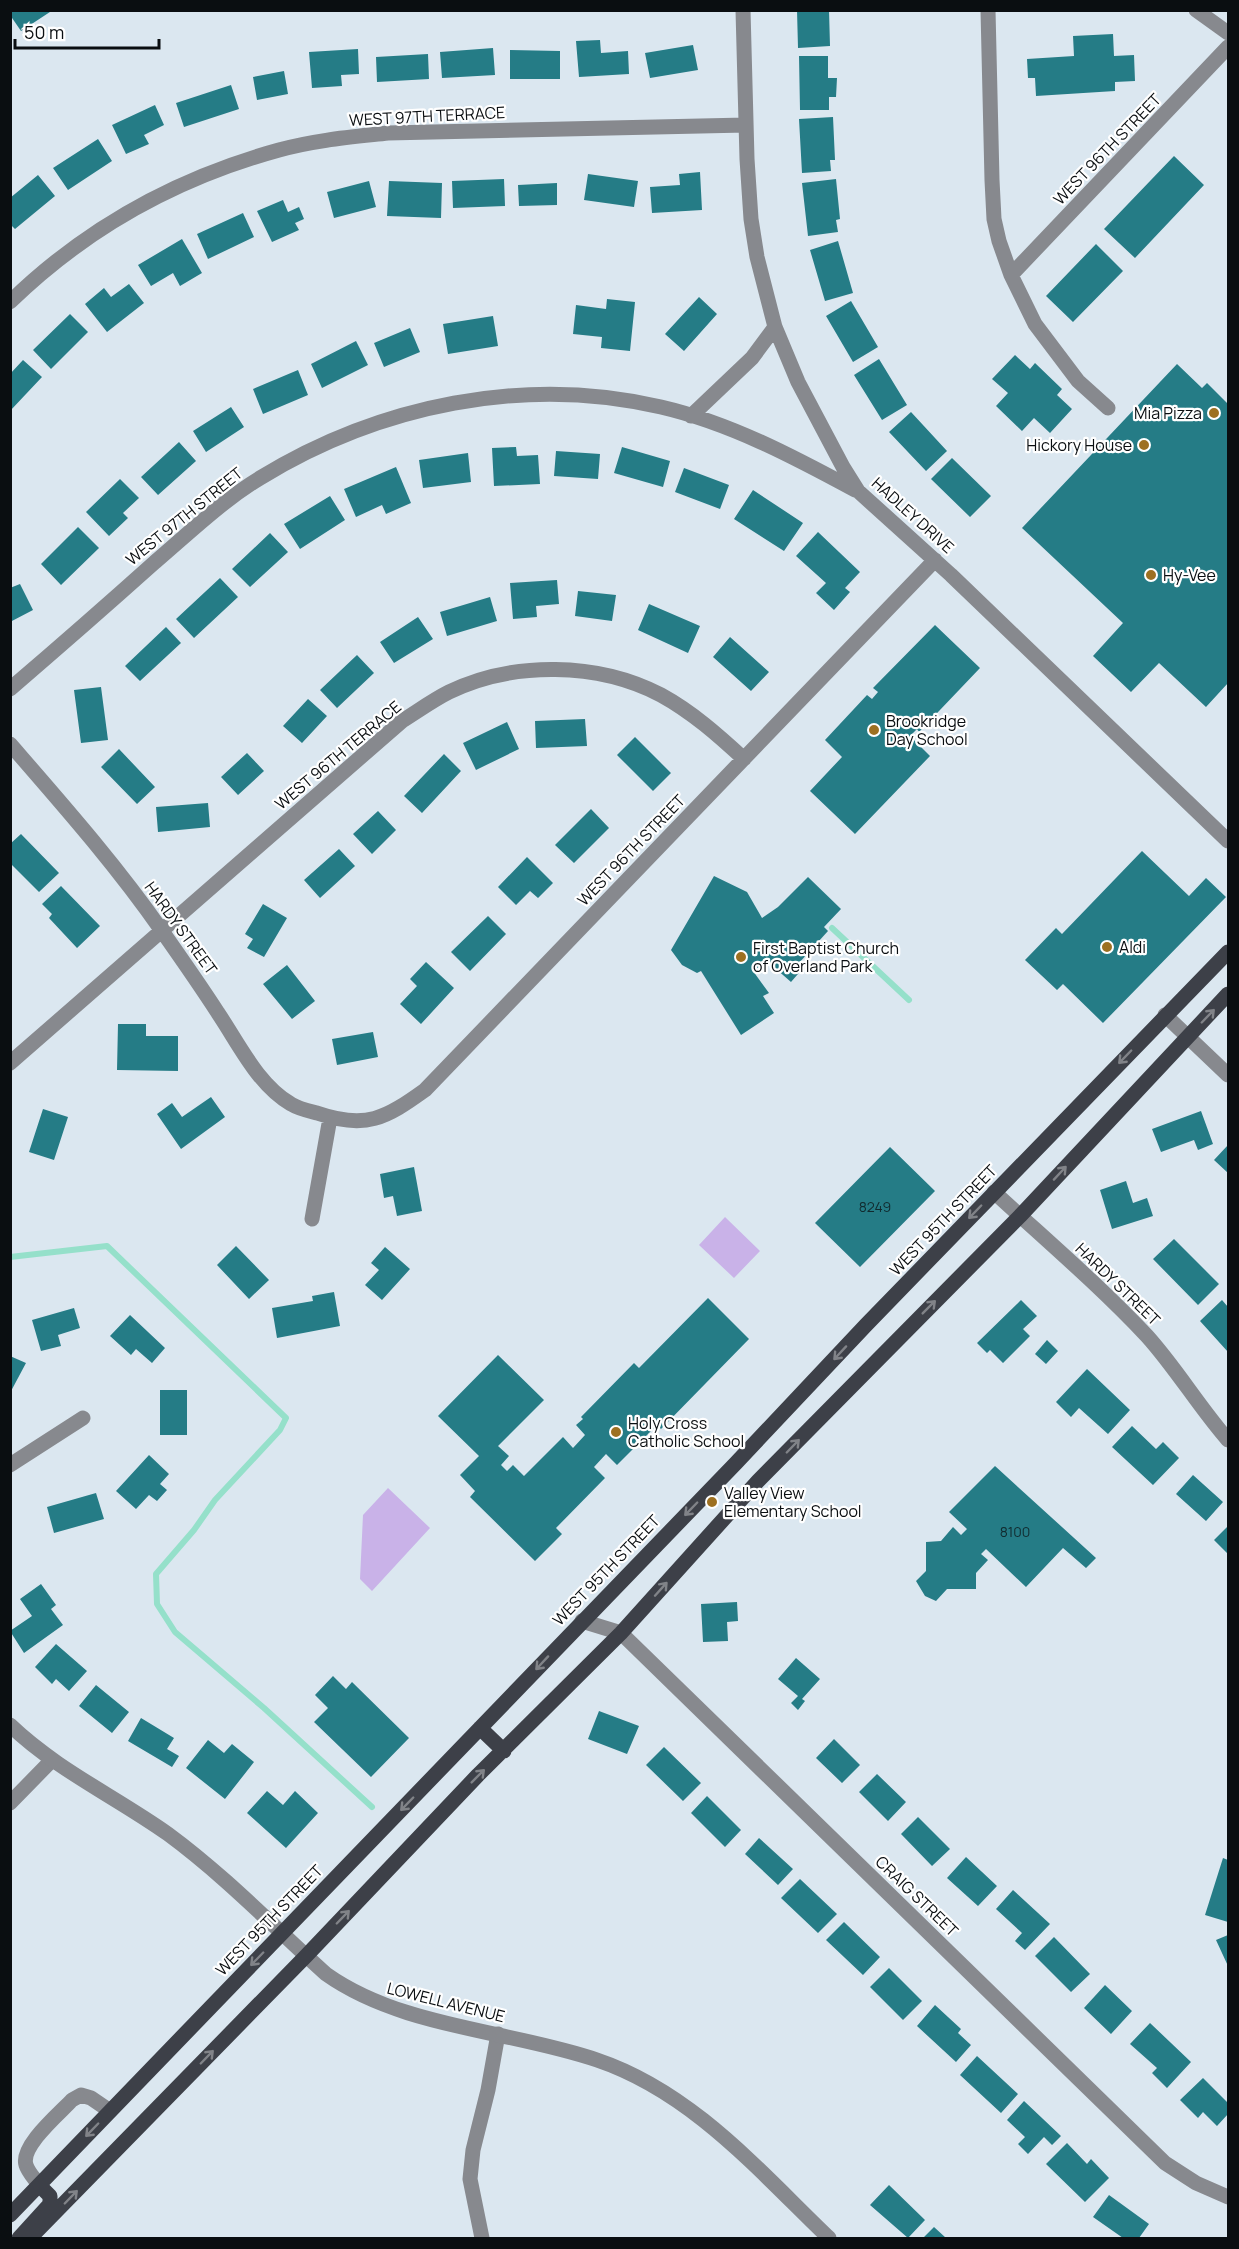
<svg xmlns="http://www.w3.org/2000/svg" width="1239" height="2249" viewBox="0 0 1239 2249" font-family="Manrope,sans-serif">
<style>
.green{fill:#c9b2e8}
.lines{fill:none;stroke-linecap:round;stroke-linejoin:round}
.stream{stroke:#95e0ca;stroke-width:6}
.building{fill:#257c86}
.minor{stroke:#87898e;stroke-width:15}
.tertiary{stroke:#87898e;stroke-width:15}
.primary{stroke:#3d4048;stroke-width:15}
.oneway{stroke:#818388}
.poi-dot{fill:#9d7021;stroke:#fff;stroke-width:2}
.labels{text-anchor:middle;stroke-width:4.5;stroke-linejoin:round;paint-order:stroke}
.number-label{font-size:14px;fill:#112a2e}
.street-label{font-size:16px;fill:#0a0e11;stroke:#fff}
.poi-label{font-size:16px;fill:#0a0e11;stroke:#fff;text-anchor:start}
</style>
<rect width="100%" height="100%" fill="#dbe7f0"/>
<!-- green -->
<path class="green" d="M725 1217 760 1251 734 1278 699 1245Z
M388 1488 430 1528 372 1591 360 1579 363 1515Z"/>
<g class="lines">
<!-- stream -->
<path class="stream" d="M832 928 909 1000
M10 1257 107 1246 286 1418 280 1430 215 1500 194 1530 156 1574 157 1604 175 1632 264 1708 372 1807"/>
</g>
<!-- building -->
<path class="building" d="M10 10H53L21 31 10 15Z
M797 10H829L830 46 798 48Z
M1113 34 1114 56 1134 55 1135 81 1115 82V91L1036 96 1035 78H1028L1027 59 1074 56 1073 36Z
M600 40 601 53 628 51 629 74 579 77 576 41Z
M693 45 698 70 650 78 645 53Z
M493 48 495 75 442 78 440 52Z
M358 49 359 74 341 75 342 86 312 88 309 52Z
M510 50 560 51V79H510Z
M428 54 429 79 377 82 376 57Z
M799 56H828V78H837L836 97H829V110H800Z
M284 71 288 94 257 100 253 77Z
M231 85 239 109 184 127 176 103Z
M155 105 164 125 144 135 149 144 126 154 112 125Z
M833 117 835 160H830L831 171 802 173 799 119Z
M98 139 112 161 68 190 53 168Z
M1174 156 1204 185 1135 258 1104 229Z
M700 172 702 210 652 213 650 187 680 185 679 174Z
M588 174 638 181 634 207 584 200Z
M38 175 55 196 15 229 10 224V198Z
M504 179 505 206 453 208 452 181Z
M836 179 840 219 836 220 838 232 808 236 802 183Z
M369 181 376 207 334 218 327 192Z
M389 181 442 183 441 218 387 216Z
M557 183V205L519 206 518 185Z
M283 200 288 212 299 207 304 219 295 223 299 230 272 242 257 211Z
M243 213 254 237 208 259 197 234Z
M182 239 202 273 180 286 173 273 151 286 138 265Z
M838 241 853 293 825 301 810 250Z
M1096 244 1123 271 1073 322 1046 296Z
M129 284 144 303 107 332 85 304 104 288 111 297Z
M699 297 717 314 684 351 665 334Z
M607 299 635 302 630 351 601 348 602 337 573 334 576 305 606 309Z
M851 301 878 347 853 362 826 316Z
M70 314 88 332 51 369 33 350Z
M493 316 498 346 448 354 443 324Z
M410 328 420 352 384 367 374 343Z
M356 341 368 365 322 388 311 364Z
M1015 355 1030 369 1035 363 1062 389 1057 395 1072 409 1050 433 1034 418 1022 431 996 406 1008 393 992 379Z
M879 359 907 405 882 420 854 375Z
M23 360 42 377 10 411V374Z
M1177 364 1202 388 1207 383 1228 404V683L1206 707 1159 663 1131 692 1093 656 1123 623 1022 528Z
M298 370 308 395 263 414 253 389Z
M231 407 244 427 206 452 193 431Z
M911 412 947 451 926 471 889 432Z
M179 442 196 461 158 495 141 477Z
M516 447 517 456 538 455 540 484 494 486 492 448Z
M622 447 670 461 663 487 614 473Z
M556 451 600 454 598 479 554 476Z
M468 453 471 482 423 488 419 460Z
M952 458 991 496 970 517 931 479Z
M396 467 411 503 386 514 382 505 356 517 344 489Z
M684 468 729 485 720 509 675 492Z
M120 479 139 498 123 513 128 518 109 536 86 512Z
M753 490 803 523 784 551 734 519Z
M330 496 345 520 300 549 284 524Z
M78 527 99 548 61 585 41 564Z
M818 532 860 572 845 588 850 592 834 610 816 593 826 583 796 556Z
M270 533 288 552 250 587 232 569Z
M220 578 238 597 194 638 176 619Z
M557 580 559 604 536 606 537 617 513 619 510 583Z
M20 584 33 610 10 622V588Z
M578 591 616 595 612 621 575 616Z
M490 597 497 621 447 636 440 612Z
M649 604 700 626 688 653 638 630Z
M418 617 433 639 394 663 380 642Z
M935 625 980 668 919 732 917 729 910 736 930 756 855 834 810 791 842 757 825 740 867 695 872 699 878 692 873 688Z
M166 627 181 643 140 681 125 666Z
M730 637 769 672 751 691 713 657Z
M357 655 374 673 337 708 320 690Z
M101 687 108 740 81 743 74 690Z
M308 699 327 716 302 743 283 726Z
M585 719 587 746 536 748 535 721Z
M507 722 519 749 476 770 463 743Z
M635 737 671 773 653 791 617 755Z
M119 749 155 787 137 804 101 767Z
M247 753 264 771 238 795 221 777Z
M444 754 461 771 422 813 404 796Z
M208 803 210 827 158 832 156 807Z
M591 809 609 828 574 863 555 845Z
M378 811 396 830 372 854 353 834Z
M21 834 59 873 39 892 10 863V844Z
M339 849 355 866 320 898 304 880Z
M1142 851 1189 896 1206 878 1226 897 1103 1023 1063 984 1057 990 1025 960 1056 928 1062 934Z
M527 857 553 883 538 898 530 891 516 905 498 887Z
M714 876 747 892 762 918 778 907 808 877 841 909 824 927 828 931 799 963 804 967 791 982 767 961 753 971 769 993 763 996 774 1013 741 1035 701 971 697 973 682 965 671 950Z
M61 886 100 926 77 948 49 918 52 914 42 904Z
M263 904 287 918 264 957 247 948 253 939 245 934Z
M488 916 506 934 470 971 451 952Z
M426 962 454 988 421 1024 400 1004 417 986 410 979Z
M287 965 315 1001 292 1019 263 984Z
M118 1024H146V1036H178V1071L117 1070Z
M373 1032 378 1057 337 1065 332 1039Z
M211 1097 225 1117 181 1149 157 1114 172 1103 182 1117Z
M43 1109 68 1117 54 1160 29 1152Z
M1201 1111 1213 1144 1198 1150 1194 1140 1161 1152 1152 1129Z
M1228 1145V1173L1214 1160Z
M890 1147 935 1191 860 1267 815 1223Z
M414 1167 422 1211 397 1216 393 1196 384 1198 380 1174Z
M1126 1181 1133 1203 1147 1198 1153 1216 1112 1229 1100 1190Z
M1174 1239 1219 1284 1198 1305 1153 1259Z
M236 1246 269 1280 249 1299 217 1265Z
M385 1247 410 1269 382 1300 365 1285 379 1270 371 1263Z
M334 1292 340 1326 277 1338 272 1308 313 1301 312 1296Z
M708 1298 749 1339 661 1429 657 1425 617 1465 606 1454 594 1467 605 1478 556 1528 562 1534 535 1561 470 1497 475 1491 460 1475 479 1456 438 1416 498 1355 544 1400 498 1446 509 1456 501 1465 507 1471 513 1465 524 1476 563 1437 573 1448 585 1435 576 1425 583 1419 581 1417 634 1363 639 1368Z
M1021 1300 1037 1316 1023 1329 1030 1336 1003 1363 990 1350 987 1353 977 1343Z
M1222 1300 1228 1307V1352L1200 1321Z
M74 1308 80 1328 58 1335 61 1346 41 1351 32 1320Z
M130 1315 165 1348 152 1363 136 1349 131 1355 110 1336Z
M1047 1340 1058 1351 1046 1364 1035 1354Z
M10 1356 26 1363 10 1393Z
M1087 1369 1130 1410 1108 1434 1079 1408 1071 1417 1056 1402Z
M160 1390H187V1435H160Z
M1132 1426 1156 1449 1163 1442 1179 1458 1153 1485 1112 1447Z
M149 1455 169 1474 160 1484 167 1490 157 1501 149 1495 136 1509 116 1491Z
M995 1466 1096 1558 1086 1568 1063 1548 1026 1587 986 1549 981 1554 988 1560 976 1573V1589H947L936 1601 925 1596 916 1581 926 1571V1542L941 1541 953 1527 961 1535 967 1529 949 1512Z
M1193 1475 1223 1502 1206 1521 1176 1494Z
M96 1493 104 1519 54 1533 47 1507Z
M1228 1526V1554L1214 1540Z
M41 1584 56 1605 51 1609 63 1625 24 1653 10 1631 32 1616 20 1599Z
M737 1602 738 1621 727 1622 728 1641 703 1642 701 1604Z
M56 1644 87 1671 69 1691 56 1679 52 1684 35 1667Z
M796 1658 820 1679 802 1699 805 1701 798 1710 791 1703 798 1696 778 1679Z
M333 1676 346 1689 352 1682 409 1738 371 1777 314 1722 328 1708 315 1695Z
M96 1685 129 1712 112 1733 79 1706Z
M599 1711 639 1726 627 1754 588 1739Z
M141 1718 174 1738 167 1749 179 1756 172 1767 128 1741Z
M834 1739 860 1765 842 1783 816 1758Z
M208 1740 224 1753 232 1744 254 1762 225 1799 186 1768Z
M664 1747 701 1783 683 1801 646 1765Z
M877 1774 906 1802 888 1821 859 1792Z
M267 1791 283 1805 295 1791 318 1813 286 1848 247 1813Z
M707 1796 741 1830 725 1847 691 1813Z
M918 1817 950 1849 932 1866 901 1834Z
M759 1838 793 1869 778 1885 745 1854Z
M966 1857 997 1886 978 1906 947 1878Z
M1223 1858 1228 1860V1922L1205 1915Z
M800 1879 837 1914 818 1933 781 1898Z
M1013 1890 1050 1924 1025 1950 1015 1941 1022 1933 996 1909Z
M844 1922 880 1957 863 1975 826 1940Z
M1228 1935V1966L1216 1940Z
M1054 1937 1090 1974 1071 1992 1035 1956Z
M889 1968 922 2001 903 2020 870 1987Z
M1105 1985 1132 2011 1111 2034 1084 2008Z
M935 2005 961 2029 958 2033 971 2045 956 2062 917 2026Z
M1150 2023 1191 2062 1167 2088 1152 2073 1157 2068 1130 2044Z
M977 2056 1018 2094 1001 2113 960 2075Z
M1203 2078 1228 2103V2114L1217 2126 1203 2112 1198 2118 1180 2100Z
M1024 2101 1061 2136 1052 2145 1044 2137 1028 2154 1018 2144 1025 2137 1007 2120Z
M1067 2143 1087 2164 1091 2159 1109 2178 1085 2202 1046 2164Z
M889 2185 925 2220 908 2238 870 2205Z
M1109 2195 1149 2224 1139 2238H1123L1093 2217Z
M934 2227 946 2238H923Z"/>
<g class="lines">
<!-- minor -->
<path class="minor" d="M743 10 747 159 751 219 757 257 775 327 798 382 843 467 858 491 951 575 1228 841
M988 10 992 180 994 219 999 241 1011 275 1035 324 1078 381 1108 408
M1196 10 1228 33
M1011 275 1228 47
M10 302C86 228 177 178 279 150 315 140 352 137 388 133L746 125
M691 416 752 358 775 327
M10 689C59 647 107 605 155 562 189 533 222 501 260 478 379 405 525 375 661 407 730 423 794 457 855 490
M10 744C63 805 116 865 162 931 181 958 200 985 218 1013 239 1044 258 1085 291 1104 299 1109 309 1111 317 1113 366 1130 386 1118 425 1090L935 560
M1165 1015 1228 1075
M10 1063 402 721C418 711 433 700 449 692 513 661 598 662 661 695 692 712 718 735 744 759
M994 1192C1045 1239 1099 1285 1147 1336 1176 1368 1199 1407 1228 1440
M312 1219 330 1118
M10 1465 83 1418
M582 1621 621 1633 1165 2163 1196 2183 1228 2197
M10 1803 52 1760
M39 2185C35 2179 28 2172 26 2165 20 2146 60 2113 72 2100L81 2095 91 2098 110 2111
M482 2238 470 2179 473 2150 488 2090 498 2034"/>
<!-- tertiary -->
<path class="tertiary" d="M10 1725C57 1770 116 1797 168 1834 225 1876 274 1927 326 1974 402 2028 509 2030 597 2060 692 2092 759 2171 829 2238"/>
<!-- primary -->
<path class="primary" d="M480 1728 504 1751
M10 2215 736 1463 866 1325 1228 952
M19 2238 50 2204V2196L39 2185
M30 2238 306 1956 478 1775 621 1633 758 1481 1020 1216 1228 994"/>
</g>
<!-- one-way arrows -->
<defs><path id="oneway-shaft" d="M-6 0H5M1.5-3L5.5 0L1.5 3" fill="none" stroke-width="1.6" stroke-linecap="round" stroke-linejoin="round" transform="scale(1.5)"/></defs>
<g class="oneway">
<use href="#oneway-shaft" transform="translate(1208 1016) rotate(-46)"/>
<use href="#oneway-shaft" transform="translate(1125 1057) rotate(134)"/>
<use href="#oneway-shaft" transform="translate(1060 1173) rotate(-47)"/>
<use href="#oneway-shaft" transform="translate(975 1212) rotate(134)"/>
<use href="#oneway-shaft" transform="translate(929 1307) rotate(-45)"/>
<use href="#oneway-shaft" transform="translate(840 1353) rotate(133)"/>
<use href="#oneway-shaft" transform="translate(793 1446) rotate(-46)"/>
<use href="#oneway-shaft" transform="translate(691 1509) rotate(134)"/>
<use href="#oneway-shaft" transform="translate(661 1589) rotate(-48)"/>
<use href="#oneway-shaft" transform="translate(542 1663) rotate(133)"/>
<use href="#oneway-shaft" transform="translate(478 1776) rotate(-45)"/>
<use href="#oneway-shaft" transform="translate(407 1804) rotate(134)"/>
<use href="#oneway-shaft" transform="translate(343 1917) rotate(-46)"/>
<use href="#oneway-shaft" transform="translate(257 1959) rotate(134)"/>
<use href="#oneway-shaft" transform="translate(207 2057) rotate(-46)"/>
<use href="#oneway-shaft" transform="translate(92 2130) rotate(134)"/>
<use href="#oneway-shaft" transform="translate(71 2197) rotate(-46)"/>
</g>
<!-- markers -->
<g class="poi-dot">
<circle cx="1214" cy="413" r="6"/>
<circle cx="1144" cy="445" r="6"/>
<circle cx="1151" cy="575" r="6"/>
<circle cx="874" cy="730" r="6"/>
<circle cx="1107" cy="947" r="6"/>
<circle cx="741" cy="957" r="6"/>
<circle cx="616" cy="1432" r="6"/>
<circle cx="712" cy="1502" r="6"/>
</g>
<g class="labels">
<!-- number labels -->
<g class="number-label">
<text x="875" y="1212">8249</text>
<text x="1015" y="1537">8100</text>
</g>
<!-- street labels -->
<g class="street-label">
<text transform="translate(427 116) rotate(-3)" y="6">WEST 97TH TERRACE</text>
<text transform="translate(1107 149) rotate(-46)" y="6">WEST 96TH STREET</text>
<text transform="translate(913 515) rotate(42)" y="6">HADLEY DRIVE</text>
<text transform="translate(184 516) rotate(-39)" y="6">WEST 97TH STREET</text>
<text transform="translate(338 755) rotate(-40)" y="6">WEST 96TH TERRACE</text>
<text transform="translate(631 850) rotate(-46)" y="6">WEST 96TH STREET</text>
<text transform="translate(181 928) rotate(54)" y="6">HARDY STREET</text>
<text transform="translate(943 1220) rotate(-46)" y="6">WEST 95TH STREET</text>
<text transform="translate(1118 1284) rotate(44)" y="6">HARDY STREET</text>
<text transform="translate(606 1570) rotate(-46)" y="6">WEST 95TH STREET</text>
<text transform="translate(917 1896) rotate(44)" y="6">CRAIG STREET</text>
<text transform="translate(269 1920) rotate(-46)" y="6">WEST 95TH STREET</text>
<text transform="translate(446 2002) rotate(14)" y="6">LOWELL AVENUE</text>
</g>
<!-- poi labels -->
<g class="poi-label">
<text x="1202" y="419" text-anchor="end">Mia Pizza</text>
<text x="1132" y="451" text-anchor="end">Hickory House</text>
<text x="1163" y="581">Hy-Vee</text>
<text x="886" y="727">Brookridge<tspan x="886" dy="18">Day School</tspan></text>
<text x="1119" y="953">Aldi</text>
<text x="753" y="954">First Baptist Church<tspan x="753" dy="18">of Overland Park</tspan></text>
<text x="628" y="1429">Holy Cross<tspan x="628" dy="18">Catholic School</tspan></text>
<text x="724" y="1499">Valley View<tspan x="724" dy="18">Elementary School</tspan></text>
</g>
</g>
<!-- border -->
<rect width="1239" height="2249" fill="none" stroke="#0a0e11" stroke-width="24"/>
<!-- scale -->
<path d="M15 39v9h144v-9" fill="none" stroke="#0a0e11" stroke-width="3"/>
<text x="24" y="39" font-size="18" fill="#0a0e11" stroke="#ffffff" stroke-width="4.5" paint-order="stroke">50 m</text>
</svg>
